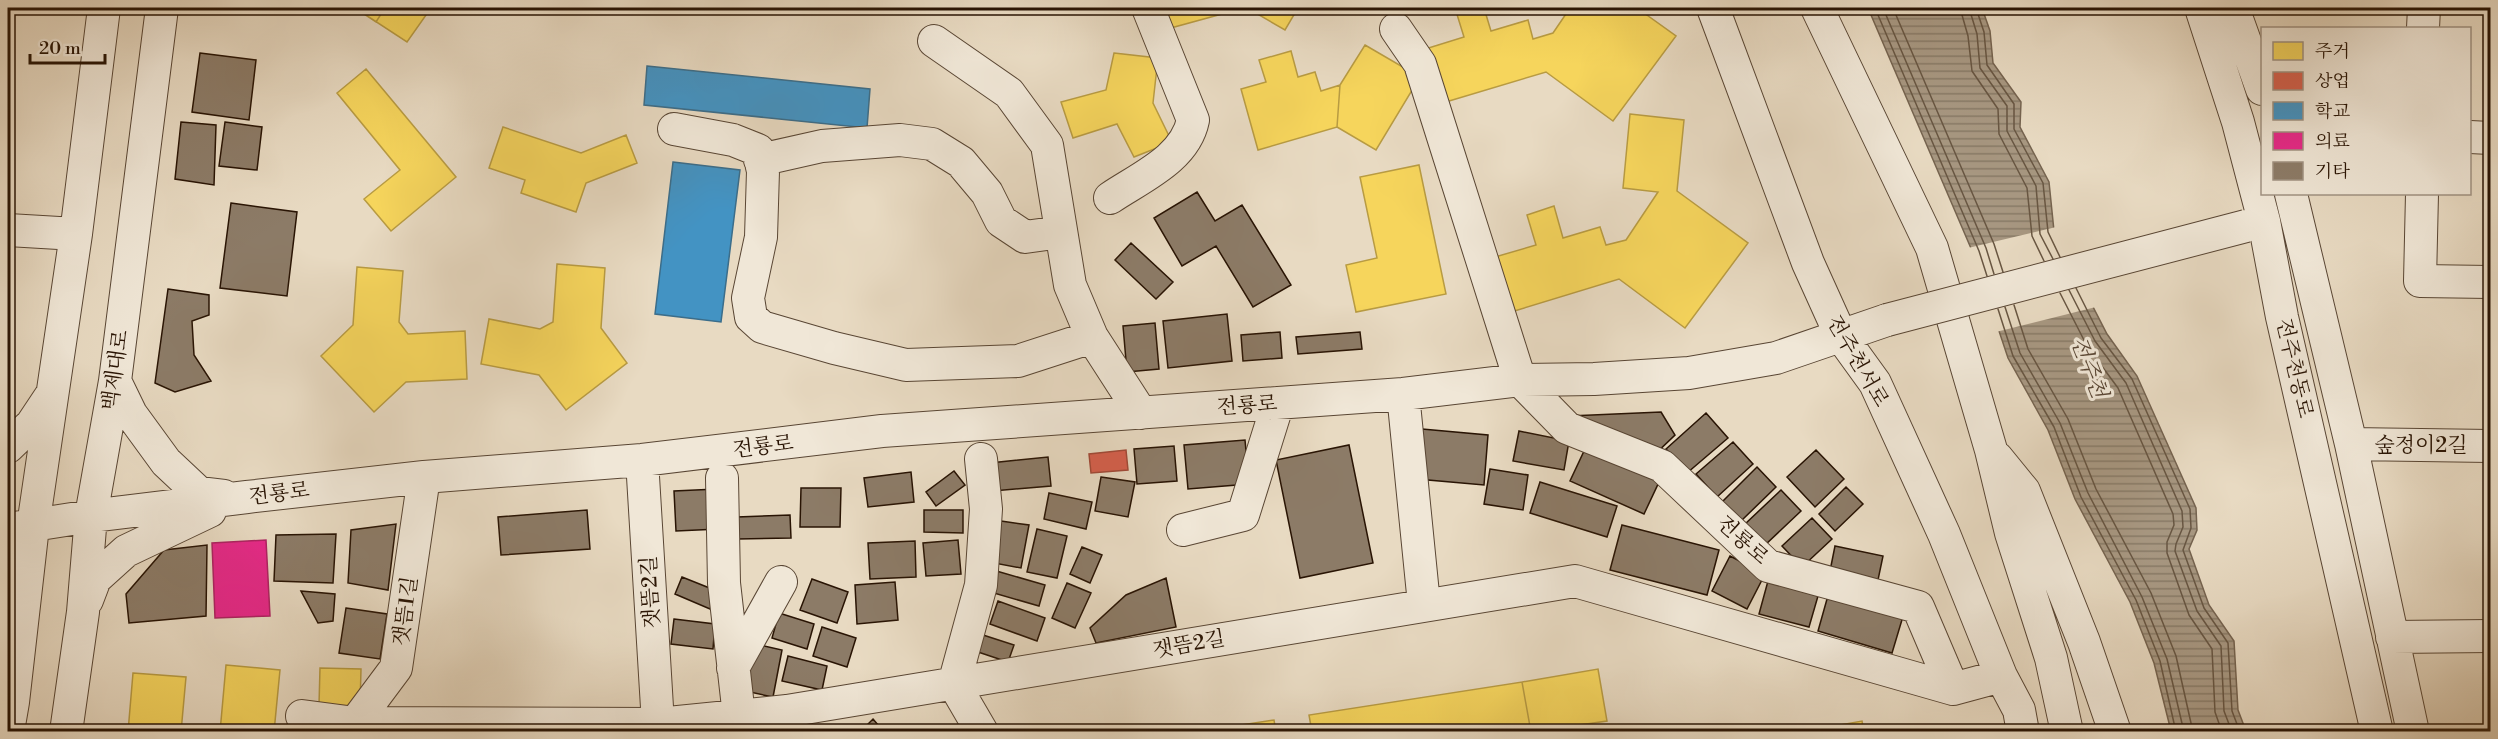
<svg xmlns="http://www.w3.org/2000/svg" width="2498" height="739" viewBox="0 0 2498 739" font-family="'Libre Bodoni','Noto Serif KR',serif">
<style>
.water{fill:url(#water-rules);stroke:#75634f;stroke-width:1.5}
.pier{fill:#e8dac2}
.homes{fill:#f6d55c;stroke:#b89b42;stroke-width:1.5}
.shops{fill:#d6604d;stroke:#a24937;stroke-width:1.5}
.schools{fill:#4393c3;stroke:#3b6d8a;stroke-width:1.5}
.health{fill:#e7298a;stroke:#ae2362;stroke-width:1.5}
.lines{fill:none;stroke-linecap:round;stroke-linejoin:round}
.shore{stroke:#685642;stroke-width:1.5}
.building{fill:#8c7b67;stroke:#291404;stroke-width:1.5}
.minor-casing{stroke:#594634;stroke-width:34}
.minor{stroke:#f0e7d7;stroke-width:32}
.minor-bridge-casing{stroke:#594634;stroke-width:34;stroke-linecap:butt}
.minor-bridge{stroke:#f0e7d7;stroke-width:32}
.labels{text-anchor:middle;stroke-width:6;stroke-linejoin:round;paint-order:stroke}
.street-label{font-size:21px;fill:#291404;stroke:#f0e7d7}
.water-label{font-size:22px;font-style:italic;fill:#5b4836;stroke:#f0e7d7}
</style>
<defs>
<pattern id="water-rules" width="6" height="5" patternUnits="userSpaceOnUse" patternTransform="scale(1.5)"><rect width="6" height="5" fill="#a79781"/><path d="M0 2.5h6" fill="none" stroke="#887a67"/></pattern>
</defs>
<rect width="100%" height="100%" fill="#e8dac2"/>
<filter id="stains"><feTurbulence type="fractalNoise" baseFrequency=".00333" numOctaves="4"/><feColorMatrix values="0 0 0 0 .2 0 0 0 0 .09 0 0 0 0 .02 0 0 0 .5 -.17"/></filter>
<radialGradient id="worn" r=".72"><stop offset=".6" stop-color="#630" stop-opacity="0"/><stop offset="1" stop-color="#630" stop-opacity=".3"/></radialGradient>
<!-- water -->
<path class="water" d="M1868 8H1982L1990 31 1993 63 2021 102 2020 127 2049 182 2054 231 2107 334 2137 376 2196 508 2197 530 2189 549 2209 605 2234 641 2238 710 2246 731H2171L2154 663 2130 602 2075 499 2048 430 2008 358 1973 253Z"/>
<!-- pier -->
<path class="pier" d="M2056 227 2096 307 1996 332 1968 248Z"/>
<!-- homes -->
<path class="homes" d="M355 8H431L407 42Z
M355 8H385L376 22Z
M1161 8H1244L1167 29Z
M1247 8H1298L1285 30Z
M1247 8H1298L1285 30Z
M1455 8H1484L1491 31 1528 20 1533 39 1553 33 1570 8H1637L1676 36 1613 121 1546 72 1439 104 1422 50 1464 37Z
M1365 45 1420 77 1376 150 1337 127 1258 150 1241 89 1266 82 1259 60 1291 51 1298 77 1315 72 1321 91 1340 85Z
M1365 45 1420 77 1376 150 1337 127 1340 85Z
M1114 53 1158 58 1153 103 1172 142 1134 157 1117 124 1073 138 1061 102 1106 90Z
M366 69 456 177 391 231 364 199 400 170 337 93Z
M1630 114 1684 120 1677 191 1748 243 1685 328 1619 279 1511 312 1495 257 1536 245 1527 215 1554 206 1563 238 1600 227 1606 245 1626 240 1658 192 1623 188Z
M503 127 581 153 626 135 637 163 586 183 576 212 521 193 525 180 489 168Z
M1419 165 1446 294 1356 312 1346 265 1377 258 1360 177Z
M557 264 605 268 601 328 627 363 566 410 539 375 481 364 489 319 540 329 553 322Z
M357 267 403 271 399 322 408 334 465 331 467 379 406 382 374 412 321 356 353 325Z
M226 665 280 670 274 732H220Z
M320 668 361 669 360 706 319 705Z
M1598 669 1607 721 1531 732 1522 682Z
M133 673 186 677 181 732H128Z
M1522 682 1531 732H1312L1309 715Z
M1274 720 1276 732H1196Z
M1862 721 1864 732H1801Z"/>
<!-- shops -->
<path class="shops" d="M1126 450 1128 470 1091 473 1089 454Z"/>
<!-- schools -->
<path class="schools" d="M647 66 870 89 867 128 644 105Z
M673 162 740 170 721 322 655 314Z"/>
<!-- health -->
<path class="health" d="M266 540 270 616 215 618 212 543Z"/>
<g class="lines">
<!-- shore -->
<path class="shore" d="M1875 8 1979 251 1987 276
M1883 8 1986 248 1994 274
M1893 8 1994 244 2003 272
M1960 8 1968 36 1972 71 1998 109 1999 134 2027 188 2032 236 2044 261
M1969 8 1977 34 1980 68 2007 106V131L2036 186 2040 234 2053 259
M1976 8 1984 32 1987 65 2014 104V129L2043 183 2048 232 2060 257
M2076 288 2101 338 2132 379 2190 509 2191 528 2183 550 2204 608 2228 643 2232 711 2240 732
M2069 290 2095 341 2126 383 2182 511 2183 527 2176 544 2175 551 2197 611 2221 646 2224 711 2232 732
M2060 293 2087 346 2118 388 2173 514 2174 525 2167 542V553L2189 615 2212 649 2215 712 2222 732
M2014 305 2028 349 2068 419 2096 489 2151 593 2176 656 2193 732
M2005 307 2020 353 2060 423 2088 493 2142 597 2167 659 2184 732
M1998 309 2013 356 2054 427 2081 497 2136 600 2160 661 2176 732"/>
</g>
<!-- building -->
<path class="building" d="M200 53 256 60 249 120 192 112Z
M181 122 216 125 214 185 175 179Z
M225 122 262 127 257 170 219 166Z
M1197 192 1215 221 1242 205 1291 285 1253 307 1216 246 1182 266 1154 218Z
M231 203 297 212 287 296 220 288Z
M1131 243 1173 282 1156 299 1115 260Z
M168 289 209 295V315L192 321 194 355 211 381 175 392 155 383Z
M1227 314 1232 361 1168 368 1163 321Z
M1155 323 1159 369 1127 372 1123 326Z
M1280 332 1282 358 1243 361 1241 335Z
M1360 332 1362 349 1298 354 1296 337Z
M1661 412 1675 435 1653 456 1569 416Z
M1706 413 1728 438 1687 473 1666 449Z
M1422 429 1488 435 1484 485 1417 479Z
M1519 431 1569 441 1564 470 1513 461Z
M1245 440 1249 484 1188 489 1184 445Z
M1733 442 1753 464 1717 497 1696 474Z
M1349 445 1373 563 1300 578 1276 460Z
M1174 446 1177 481 1137 484 1134 449Z
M1585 449 1659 482 1644 514 1570 481Z
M1816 450 1844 479 1815 507 1787 477Z
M1048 457 1051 486 993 491 990 463Z
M1757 467 1776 487 1741 521 1722 502Z
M1490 469 1528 475 1523 510 1484 504Z
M954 471 965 485 936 506 926 492Z
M911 472 914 502 868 507 864 478Z
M1101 477 1135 482 1128 517 1095 511Z
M1540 482 1617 506 1607 537 1530 513Z
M1846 487 1863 504 1835 531 1819 514Z
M801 488H841L840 527H800Z
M717 489 719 529 676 531 674 491Z
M1781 490 1801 511 1764 546 1744 525Z
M1049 493 1092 502 1086 529 1044 519Z
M587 510 590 549 501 555 498 517Z
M924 510H963V533L924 532Z
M790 515 791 538 738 539 737 517Z
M1812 518 1832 539 1802 567 1782 546Z
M1001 521 1029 525 1021 568 994 563Z
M396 524 388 590 348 583 351 530Z
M1622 525 1719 550 1707 595 1610 570Z
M1037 529 1067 536 1057 578 1027 572Z
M336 534 333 583 274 581 276 535Z
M958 540 961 574 926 576 923 543Z
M915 541 916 577 870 579 868 543Z
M207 545 206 616 129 623 126 594 164 550Z
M1835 546 1883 556 1878 580 1830 571Z
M1082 547 1102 555 1090 583 1070 574Z
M1730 556 1765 574 1747 609 1712 591Z
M993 570 1045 585 1039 606 987 591Z
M682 577 717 591 710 609 675 594Z
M1166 578 1176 627 1096 643 1090 628 1126 595Z
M812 579 848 592 837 623 800 610Z
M1768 581 1818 596 1809 627 1759 614Z
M895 582 898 620 857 624 855 585Z
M1067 583 1091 593 1075 628 1052 618Z
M301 591 335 594 333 621 318 623Z
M1829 592 1904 613 1892 653 1818 631Z
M998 601 1045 618 1037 641 990 624Z
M346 608 387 614 380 659 339 653Z
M779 613 814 624 807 649 772 638Z
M674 619 715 624 713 649 671 644Z
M822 627 856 638 847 667 813 656Z
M980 634 1014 645 1008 662 975 651Z
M755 644 782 650 773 697 745 691Z
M788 656 827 666 822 690 782 681Z
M873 719 884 732H860Z"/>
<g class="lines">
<!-- minor casing -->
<g class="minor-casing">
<path id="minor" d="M1713 8 1808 263 1841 336 1875 383 1944 534 2001 676 2019 710 2023 732
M1817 8 1932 248 1991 450 2011 533 2051 658 2067 732
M2201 8 2238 122 2264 221 2282 317 2377 732
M2233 8 2262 89
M2423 28 2424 8
M1396 29 1420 64 1520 380 1567 428 1662 466 1768 566 1918 607 1953 689
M934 41 1009 93 1047 145 1070 285 1092 337 1141 413
M674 129 733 140 758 150 763 171 761 237 748 298 751 317 762 327 834 348 906 365 1018 361 1092 337
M2470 137 2490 138
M760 160 822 146 900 140 932 144 961 162 987 193 1001 221 1025 237 1061 232
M2291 194 2351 444 2413 732
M2422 194 2420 281 2490 282
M1110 198C1141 177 1185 159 1193 120L1148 8
M8 230 76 234
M115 381 131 414 166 462 199 493 224 496
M1403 394 1424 604
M2351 444 2490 446
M8 447 32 424 50 397
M1997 458 2024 491 2084 642 2115 732
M642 460 658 724 660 732
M722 478 724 583 739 716 737 732
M8 529 91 516 247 497 424 477 642 460 882 431 1403 394 1520 380 1594 379 1689 373 1776 358 1887 320
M1183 530 1243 515 1278 403
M87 600 95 579 126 551 210 511
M2392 637 2490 636
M733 668 781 582
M954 684 981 585 986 509 981 459
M954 684 982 732
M302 716 355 723 658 724 787 711 1575 581 1953 689 2001 676
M8 731 13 702 33 526 76 234 104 8
M66 732 83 612 91 516 115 381 162 8
M354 732 355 723 396 668 424 477"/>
</g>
<!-- minor -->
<use href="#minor" class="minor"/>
<!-- minor-bridge casing -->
<g class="minor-bridge-casing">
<path id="minor-bridge" d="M1887 320 2246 226"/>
</g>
<!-- minor-bridge -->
<use href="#minor-bridge" class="minor-bridge"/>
</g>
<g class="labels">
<!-- street labels -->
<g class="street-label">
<text transform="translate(1858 361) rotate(60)" y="7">전주천서로</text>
<text transform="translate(2295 368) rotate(77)" y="7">전주천동로</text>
<text transform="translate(115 370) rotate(-82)" y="7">백제대로</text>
<text transform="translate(1247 405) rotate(-4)" y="7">전룡로</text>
<text x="2421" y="452">숲정이2길</text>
<text transform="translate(763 446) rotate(-7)" y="7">전룡로</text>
<text transform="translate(279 493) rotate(-7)" y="7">전룡로</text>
<text transform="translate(1743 540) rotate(42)" y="7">전룡로</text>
<text transform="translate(650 592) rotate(-93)" y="7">잿뜸2길</text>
<text transform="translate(405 611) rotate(-82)" y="7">잿뜸1길</text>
<text transform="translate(1189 644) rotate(-10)" y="7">잿뜸2길</text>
</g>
<!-- water labels -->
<g class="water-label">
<text transform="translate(2090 367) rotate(69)" y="8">전주천</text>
</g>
</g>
<!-- margin -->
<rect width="2498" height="739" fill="none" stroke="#e8dac2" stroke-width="30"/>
<rect x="9" y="9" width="2480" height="721" fill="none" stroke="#291404" stroke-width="3"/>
<rect x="15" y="15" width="2468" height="709" fill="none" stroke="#291404" stroke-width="1.5"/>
<!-- legend -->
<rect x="2261" y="27" width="210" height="168" fill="#f0e7d7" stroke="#a09383" stroke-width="1.5"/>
<rect x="2273" y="42" width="30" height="18" fill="#f6d55c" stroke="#a09383" stroke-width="1.5"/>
<text x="2315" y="57" font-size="18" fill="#291404">주거</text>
<rect x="2273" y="72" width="30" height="18" fill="#d6604d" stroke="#a09383" stroke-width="1.5"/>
<text x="2315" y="87" font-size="18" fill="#291404">상업</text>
<rect x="2273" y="102" width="30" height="18" fill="#4393c3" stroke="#a09383" stroke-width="1.5"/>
<text x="2315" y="117" font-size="18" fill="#291404">학교</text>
<rect x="2273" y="132" width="30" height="18" fill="#e7298a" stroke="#a09383" stroke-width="1.5"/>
<text x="2315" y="147" font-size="18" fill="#291404">의료</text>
<rect x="2273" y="162" width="30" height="18" fill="#8c7b67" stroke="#a09383" stroke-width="1.5"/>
<text x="2315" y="177" font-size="18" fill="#291404">기타</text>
<!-- scale -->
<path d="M30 54v9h75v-9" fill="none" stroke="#291404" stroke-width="3"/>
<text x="39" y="54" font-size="18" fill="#291404" stroke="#f0e7d7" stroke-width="4.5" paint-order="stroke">20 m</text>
<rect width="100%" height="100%" filter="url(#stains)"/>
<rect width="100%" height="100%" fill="url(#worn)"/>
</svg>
